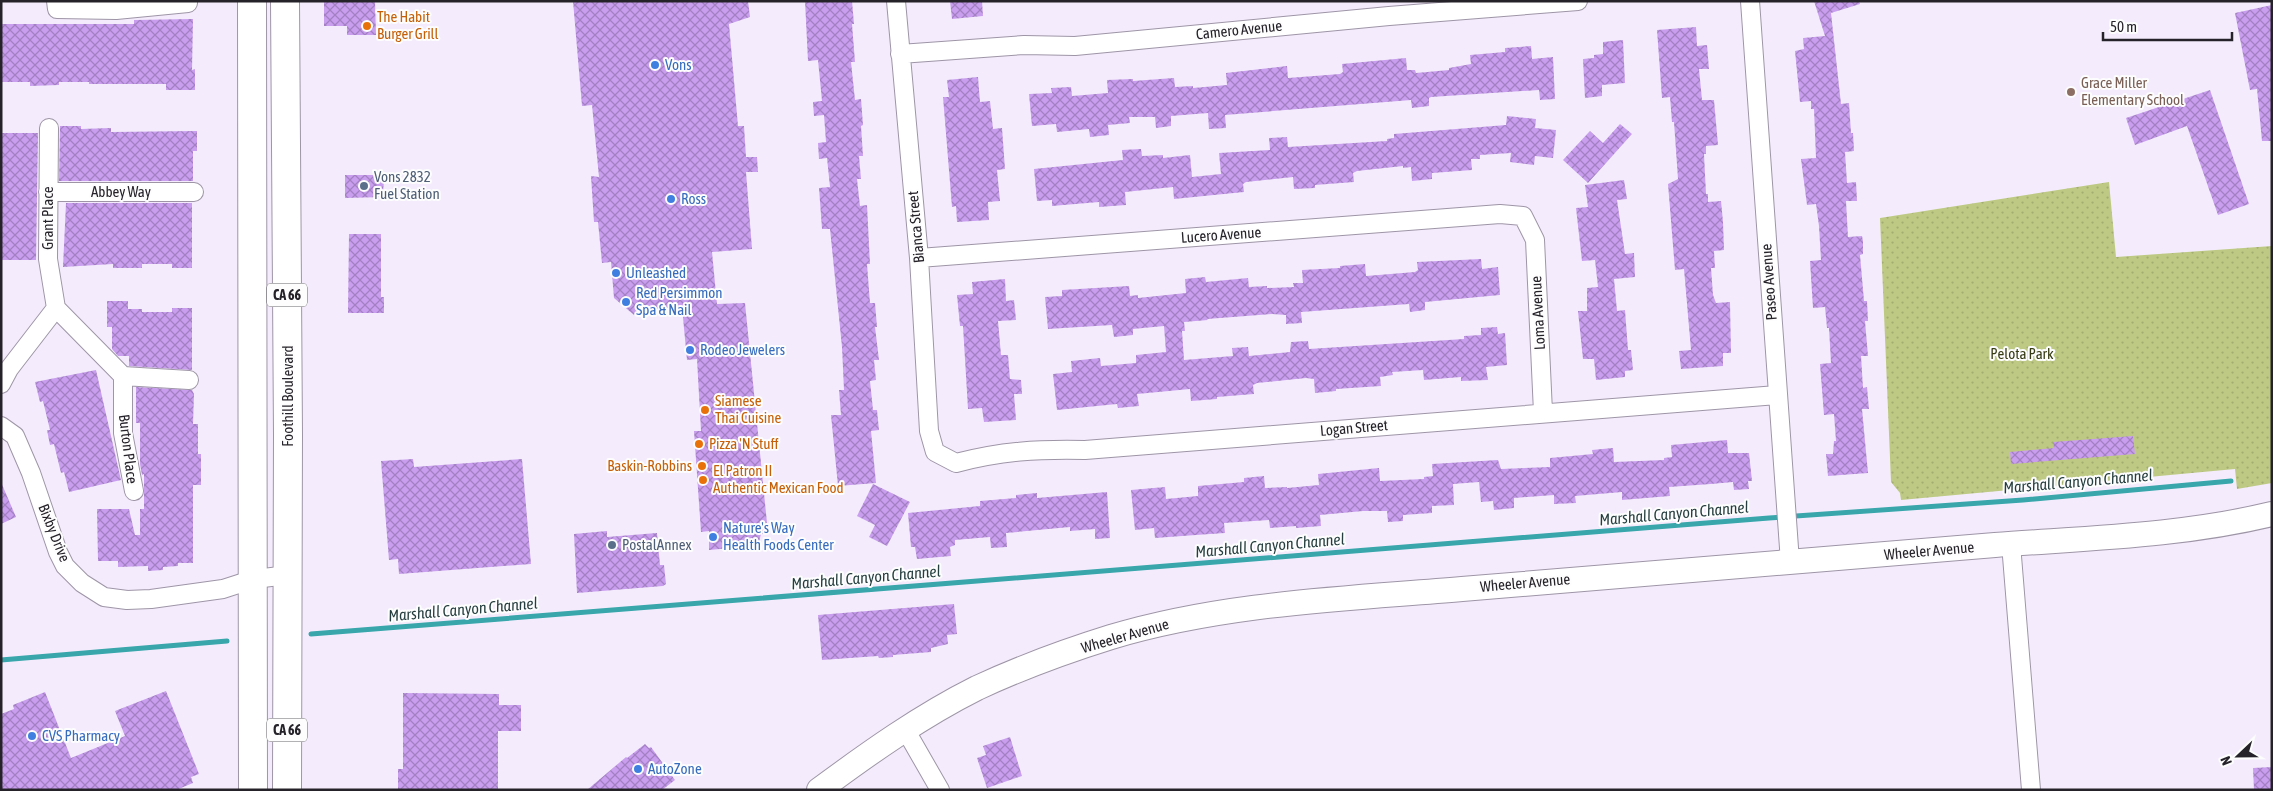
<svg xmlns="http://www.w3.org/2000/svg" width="2273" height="791" viewBox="0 0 2273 791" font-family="'Asap Condensed',sans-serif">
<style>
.grass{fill:url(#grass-dots)}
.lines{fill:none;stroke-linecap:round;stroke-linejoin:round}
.stream{stroke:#38a6ab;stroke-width:5}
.building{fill:url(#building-cross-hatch)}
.minor-casing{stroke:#9e95a7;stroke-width:20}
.secondary-casing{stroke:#9e95a7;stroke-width:26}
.primary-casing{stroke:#9e95a7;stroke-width:30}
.minor{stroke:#fff;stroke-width:18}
.secondary{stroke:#fff;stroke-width:24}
.primary{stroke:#fff;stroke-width:28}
.food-dot{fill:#e8710a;stroke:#fdfdfd;stroke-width:2}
.shop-dot{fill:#3f7fe0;stroke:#fdfdfd;stroke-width:2}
.education-dot{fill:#8d6e63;stroke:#fdfdfd;stroke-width:2}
.service-dot{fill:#5c6f8a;stroke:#fdfdfd;stroke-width:2}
.labels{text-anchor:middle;stroke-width:4;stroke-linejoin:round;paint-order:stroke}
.shield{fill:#fdfdfd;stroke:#666469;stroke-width:1}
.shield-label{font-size:14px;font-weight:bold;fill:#262229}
.food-label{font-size:15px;fill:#c56008;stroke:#fdfdfd;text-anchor:start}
.street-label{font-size:15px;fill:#262229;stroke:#fdfdfd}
.shop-label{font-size:15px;fill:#366cbe;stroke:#fdfdfd;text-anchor:start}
.education-label{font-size:15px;fill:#785e54;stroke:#fdfdfd;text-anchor:start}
.service-label{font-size:15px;fill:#4e5e75;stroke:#fdfdfd;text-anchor:start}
.park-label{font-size:15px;fill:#373c14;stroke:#fdfdfd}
.water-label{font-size:16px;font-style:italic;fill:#263e3f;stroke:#fdfdfd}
</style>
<defs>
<pattern id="grass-dots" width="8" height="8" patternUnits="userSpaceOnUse" patternTransform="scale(1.25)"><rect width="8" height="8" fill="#beca84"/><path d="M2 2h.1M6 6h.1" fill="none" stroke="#a3ad72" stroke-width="1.8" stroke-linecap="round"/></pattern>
<pattern id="building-cross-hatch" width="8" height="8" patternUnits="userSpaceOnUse" patternTransform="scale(1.25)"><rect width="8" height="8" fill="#c99eef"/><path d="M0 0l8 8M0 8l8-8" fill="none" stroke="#a380c2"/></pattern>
</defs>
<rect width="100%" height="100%" fill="#f4ecfc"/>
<!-- grass -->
<path class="grass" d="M2109 182 2116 257 2272 246V483L2237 489 2235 469 1901 500 1900 493 1891 482 1880 218Z"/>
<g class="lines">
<!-- stream -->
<path class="stream" d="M311 634 1769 518 2023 500 2231 481
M1 660 227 641"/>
</g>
<!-- building -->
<path class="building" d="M324 1H375L376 35H347V26H324Z
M573 1H748L750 17 729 24 738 126H744L746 157H757L758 172H746L752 249 712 252 717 304 745 303 768 533 761 534 759 542 754 546 709 550V531L701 532 694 431H701L697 359 687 360 682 307 638 310 634 315 614 298 611 262 602 263 598 222H594L591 176 599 177 592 105 582 106Z
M805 1H852L854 24H852L855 62H851L855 100 861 99 863 125 861 126 863 156H859L861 179H857L860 206 867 205 870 264H867L870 303H875L877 327H875L879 360H874L876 380 870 381 873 410H877L879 430 871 431 876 483 838 486 831 415H841L839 390H844L842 347 830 229H822L819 188 830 187 827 158 819 159 818 143 826 142 824 115 814 116 813 102 822 101 818 60 808 61Z
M950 1H982L983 16 952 19Z
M1814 1H1859L1860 4 1831 13 1841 104 1849 103 1851 133H1853L1854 151 1845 152 1847 183 1856 182 1857 201H1846L1848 237 1862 236 1863 241V254L1860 255 1864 301H1867L1868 321H1865L1868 356H1861L1863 388 1867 387 1869 409H1862L1868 473 1828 476 1826 454H1833L1834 441H1836L1834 414 1824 415 1820 364 1831 363 1829 328H1827L1825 307 1813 308 1810 261 1821 260 1819 226 1816 204 1807 205 1801 159 1816 158 1814 109H1811V101L1800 102 1795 51 1804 49 1803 38 1825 36Z
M2272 5V141H2262L2257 89 2250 90 2235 13Z
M193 19 192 70 195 69V90H166V84H89V82H59V85L30 86V82H1V24H134V20Z
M1696 27 1697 46 1707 45 1709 69H1699L1702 100H1714L1718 145 1706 146V154H1704L1706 194H1708V202L1721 201 1723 222 1724 250 1714 251 1715 268H1711L1713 295 1716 303 1730 302 1731 353H1723V366L1681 369 1679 351 1691 350 1684 269 1675 270 1668 184 1678 179 1674 122H1672L1670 97 1662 98 1657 30Z
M1623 40 1625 83 1602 85V96L1585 98 1583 59 1594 58V55L1603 54V42Z
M1531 46 1532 59 1553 57 1555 99 1540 100 1539 90 1431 97 1429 98V106L1412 108 1411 100 1225 115 1226 128 1209 129 1208 113 1171 116V126L1156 128 1155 117H1129L1130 123 1108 125 1109 135 1090 137 1089 129 1057 132 1056 124 1032 126 1029 94 1052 93 1051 88 1071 87 1072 96 1108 93 1107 80 1133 79V81L1174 78 1175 87 1193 86V88L1227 85 1226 73 1287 66 1288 78 1340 74 1343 72 1342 64 1406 58 1407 70H1415L1416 73 1449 70V68L1471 64 1470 55 1505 52V48Z
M978 77 980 102 990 101 993 129 1002 128 1005 169 997 170 1000 201 988 202 989 220 957 222 956 206 952 207 943 97H949L947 80Z
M2210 90 2249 204 2218 215 2187 126 2135 145 2126 118Z
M1507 116 1536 119 1535 128 1556 130 1553 158 1535 156 1534 165 1510 162 1511 153 1480 155V159H1471L1472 170 1432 173V179L1412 181 1411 167 1403 168V166L1357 171 1353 173 1354 182 1315 185V188L1294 189 1293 177 1246 182 1243 184 1244 192 1174 199 1173 187 1125 192 1126 205 1099 207V202L1052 206V200L1037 201 1034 169 1123 160 1122 150 1141 149 1142 156 1163 155V158L1190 155 1192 177 1221 174 1219 153 1270 150 1269 138 1287 137 1288 147 1387 141V139L1394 138V134L1506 125Z
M1620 124 1632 134 1588 183 1563 160 1590 131 1603 143Z
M60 126H81V129L111 128V132L197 131V151H193V181H59Z
M1 133H38L36 260H1Z
M345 175H384L383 197 345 198Z
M1624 180 1627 199 1617 200 1625 254 1634 253 1635 277 1614 279 1617 311 1625 310 1628 350H1631L1633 370 1625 371V377L1596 380 1594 359H1583L1578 311H1587V288L1598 287 1595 260 1582 261 1576 208 1588 207 1585 185Z
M66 203H192V268H172V264H142V268H113V264L63 267Z
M349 234H381V297H384V313H348Z
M1481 259 1482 269 1498 267 1500 295 1425 302V310L1410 312 1409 304 1301 312 1302 323 1286 324V315L1272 314 1207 319 1208 320 1184 322 1185 331H1182L1184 360 1233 356 1232 348 1248 347 1249 356 1290 352 1291 342 1308 341 1309 349 1464 339V336L1481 335V328L1497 327 1498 334 1505 333 1507 365 1486 367 1488 380 1461 381V377L1424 380 1423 370 1392 372 1393 375 1380 377 1381 386 1336 389V391L1315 393 1314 379 1306 378 1257 383 1253 385 1254 394 1217 397V399L1191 401 1190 389 1137 394 1139 406 1118 408 1117 404 1057 410 1053 374 1072 372 1071 361 1100 358 1101 366 1136 363V355L1166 352 1164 326 1133 329V335L1114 337 1112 325 1048 329 1045 297 1062 296V290L1129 286 1130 296 1138 295V298L1186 293 1185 279 1205 277 1206 282 1248 278 1249 287 1267 286V288L1294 287 1293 283H1303L1302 270 1340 268V266L1365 264 1366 276 1415 272 1418 270 1417 262Z
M1005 279 1006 301 1014 300 1016 320 998 321 1001 355H1008L1010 379 1021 380 1022 394H1014L1016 420 984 422 982 408 968 409 963 326H960L957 295 973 294 972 282Z
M107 301H128V309H142V312H172V308H192V370L129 366V356H118L112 349V327H107Z
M96 370 121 480 69 492 64 472 61 473 54 444 50 445 47 430H50L43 401 40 402 35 382Z
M136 387 192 390 194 394 193 424H198V454H201V485H193V563H178V566L163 567V570L148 571V566L118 567V561H98L97 509H129L135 535H140V509H144V474L142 475 140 464V423H136Z
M2133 436 2135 454 2011 464 2010 452 2054 448 2053 442Z
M1727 440 1728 453H1749L1752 481H1748L1749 489 1734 490 1733 482 1711 484 1669 487 1670 496 1622 500V492L1575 496 1576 503 1554 504V495L1514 498V508L1494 510 1493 501 1481 502 1479 482 1453 484 1454 505 1432 506V513L1403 515V521L1388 522 1387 511H1363L1320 515 1321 526 1296 528V526L1270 528 1269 520 1224 523 1225 533 1196 535 1155 538 1154 528 1135 530 1131 490 1165 487 1166 499 1198 496V486L1244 482V478L1264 476 1265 488 1287 487V488L1319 485 1318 474 1379 468 1380 481 1424 479V477L1433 476 1432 464 1498 460 1501 469 1550 467V458L1593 454 1592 450 1613 448 1614 462 1664 460V458L1672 457 1671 445Z
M413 459 414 467 522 459 531 564 399 574 398 559 389 560 381 461Z
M1 482 16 517 1 524Z
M873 484 910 502 887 546 869 537 875 525 857 516Z
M1107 492 1110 538 1095 539V529L1070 531V527L1006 533 1007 547 991 548 990 537 955 540V545L950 547 951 556 917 559 915 547H911L908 513 980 506V501L1016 498V495L1037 493V498Z
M607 531V537L657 533 660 565H664L666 584 663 586 577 593 574 534Z
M954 604 957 634 947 635 948 644 931 648V652L893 655V657L879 658 878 656 822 660 818 615Z
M166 691 199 774 191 777 193 783 176 790H1V714L14 709 13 705 45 692 71 758 125 736 115 711Z
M403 693 499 694V705H521V731H498V790H398V769H403Z
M1010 737 1022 776 987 788 977 758 986 755 983 746Z
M645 744 649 748 651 747 675 780 662 790H587L626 757 627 758Z
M2272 767V790H2254L2253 768Z"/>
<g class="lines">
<!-- minor casing -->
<g class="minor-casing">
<path id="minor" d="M56 1 57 9 116 10 188 3
M896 1 919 258 929 431 935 452 956 463C1002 451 1037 449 1085 450L1777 395
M1750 1 1790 562
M900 54 1024 45 1075 46 1389 16 1578 1
M49 128 48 259 56 308
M48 192H194
M919 258 1500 214 1523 216 1535 240 1543 412
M56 308 123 376V433L134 491
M123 376 189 380
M1 384 9 369 56 308
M1 426 15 436 31 473 58 552 65 566 82 583 104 597 127 600 151 599 223 589 254 579 288 575
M2011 544 2031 790
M905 729 940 790"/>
</g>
<!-- secondary casing -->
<g class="secondary-casing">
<path id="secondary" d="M819 790C869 753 921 716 977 688 1020 668 1066 651 1111 637 1224 603 1345 599 1462 589 1639 574 1817 560 1995 545 2087 538 2181 536 2272 514"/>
</g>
<!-- primary casing -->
<g class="primary-casing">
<path id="primary" d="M252 1 253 790
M285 1 288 435 287 790"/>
</g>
<!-- minor -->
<use href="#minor" class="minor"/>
<!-- secondary -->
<use href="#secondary" class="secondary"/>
<!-- primary -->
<use href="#primary" class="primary"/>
</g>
<!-- markers -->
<g class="food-dot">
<circle cx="367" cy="26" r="5"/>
<circle cx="705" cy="410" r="5"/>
<circle cx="699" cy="444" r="5"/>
<circle cx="702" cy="466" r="5"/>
<circle cx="703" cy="480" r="5"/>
</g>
<g class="shop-dot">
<circle cx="655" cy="65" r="5"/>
<circle cx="671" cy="199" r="5"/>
<circle cx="616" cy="273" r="5"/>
<circle cx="626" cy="302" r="5"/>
<circle cx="690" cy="350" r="5"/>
<circle cx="713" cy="537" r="5"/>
<circle cx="32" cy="736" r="5"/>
<circle cx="638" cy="769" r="5"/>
</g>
<circle class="education-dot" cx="2071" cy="92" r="5"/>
<g class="service-dot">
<circle cx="364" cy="186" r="5"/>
<circle cx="612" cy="545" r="5"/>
</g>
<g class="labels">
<!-- shield labels -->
<g class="shield">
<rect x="267" y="283.5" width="40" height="23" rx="4"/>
<rect x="267" y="718.5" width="40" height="23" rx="4"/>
</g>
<g class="shield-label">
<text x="287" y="300">CA 66</text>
<text x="287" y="735">CA 66</text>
</g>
<!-- food labels -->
<g class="food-label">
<text x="377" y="22">The Habit<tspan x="377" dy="17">Burger Grill</tspan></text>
<text x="715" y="406">Siamese<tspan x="715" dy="17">Thai Cuisine</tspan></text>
<text x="709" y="449">Pizza 'N Stuff</text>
<text x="692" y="471" text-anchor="end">Baskin-Robbins</text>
<text x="713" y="476">El Patron II<tspan x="713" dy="17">Authentic Mexican Food</tspan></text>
</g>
<!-- street labels -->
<g class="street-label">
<text transform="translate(1239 30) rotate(-6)" y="5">Camero Avenue</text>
<text x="121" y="197">Abbey Way</text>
<text transform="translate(48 218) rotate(-90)" y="5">Grant Place</text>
<text transform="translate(916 227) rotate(-95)" y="5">Bianca Street</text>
<text transform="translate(1221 235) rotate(-4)" y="5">Lucero Avenue</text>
<text transform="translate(1769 282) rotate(-94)" y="5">Paseo Avenue</text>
<text transform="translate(1538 313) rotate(-93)" y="5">Loma Avenue</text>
<text transform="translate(288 396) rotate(-90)" y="5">Foothill Boulevard</text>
<text transform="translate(1354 428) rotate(-5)" y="5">Logan Street</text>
<text transform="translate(128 449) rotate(83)" y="5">Burton Place</text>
<text transform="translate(54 533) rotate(68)" y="5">Bixby Drive</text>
<text transform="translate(1929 551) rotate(-5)" y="5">Wheeler Avenue</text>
<text transform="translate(1525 583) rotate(-5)" y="5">Wheeler Avenue</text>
<text transform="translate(1125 636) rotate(-16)" y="5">Wheeler Avenue</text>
</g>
<!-- shop labels -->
<g class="shop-label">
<text x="665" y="70">Vons</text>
<text x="681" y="204">Ross</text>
<text x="626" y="278">Unleashed</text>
<text x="636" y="298">Red Persimmon<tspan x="636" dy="17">Spa &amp; Nail</tspan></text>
<text x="700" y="355">Rodeo Jewelers</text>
<text x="723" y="533">Nature's Way<tspan x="723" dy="17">Health Foods Center</tspan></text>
<text x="42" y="741">CVS Pharmacy</text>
<text x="648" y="774">AutoZone</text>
</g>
<!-- education labels -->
<g class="education-label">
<text x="2081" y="88">Grace Miller<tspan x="2081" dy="17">Elementary School</tspan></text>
</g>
<!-- service labels -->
<g class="service-label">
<text x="374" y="182">Vons 2832<tspan x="374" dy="17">Fuel Station</tspan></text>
<text x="622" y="550">PostalAnnex</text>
</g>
<!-- park labels -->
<g class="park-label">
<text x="2022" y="359">Pelota Park</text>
</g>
<!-- water labels -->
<g class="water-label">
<text transform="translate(2078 481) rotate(-5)" y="6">Marshall Canyon Channel</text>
<text transform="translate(1674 513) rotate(-5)" y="6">Marshall Canyon Channel</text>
<text transform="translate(1270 545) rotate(-5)" y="6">Marshall Canyon Channel</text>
<text transform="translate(866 577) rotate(-5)" y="6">Marshall Canyon Channel</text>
<text transform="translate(463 609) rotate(-5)" y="6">Marshall Canyon Channel</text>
</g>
</g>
<!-- border -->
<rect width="2273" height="791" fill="none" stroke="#262229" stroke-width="5"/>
<!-- north arrow -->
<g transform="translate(2238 756) rotate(248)" stroke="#fdfdfd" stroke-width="4" paint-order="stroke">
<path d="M0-4L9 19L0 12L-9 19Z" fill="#262229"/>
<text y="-8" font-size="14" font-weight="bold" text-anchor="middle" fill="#262229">N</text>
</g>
<!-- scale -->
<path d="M2103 32v8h129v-8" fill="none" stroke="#262229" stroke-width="2.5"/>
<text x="2110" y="32" font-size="15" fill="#262229" stroke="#fdfdfd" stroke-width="4" paint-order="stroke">50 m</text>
</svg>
